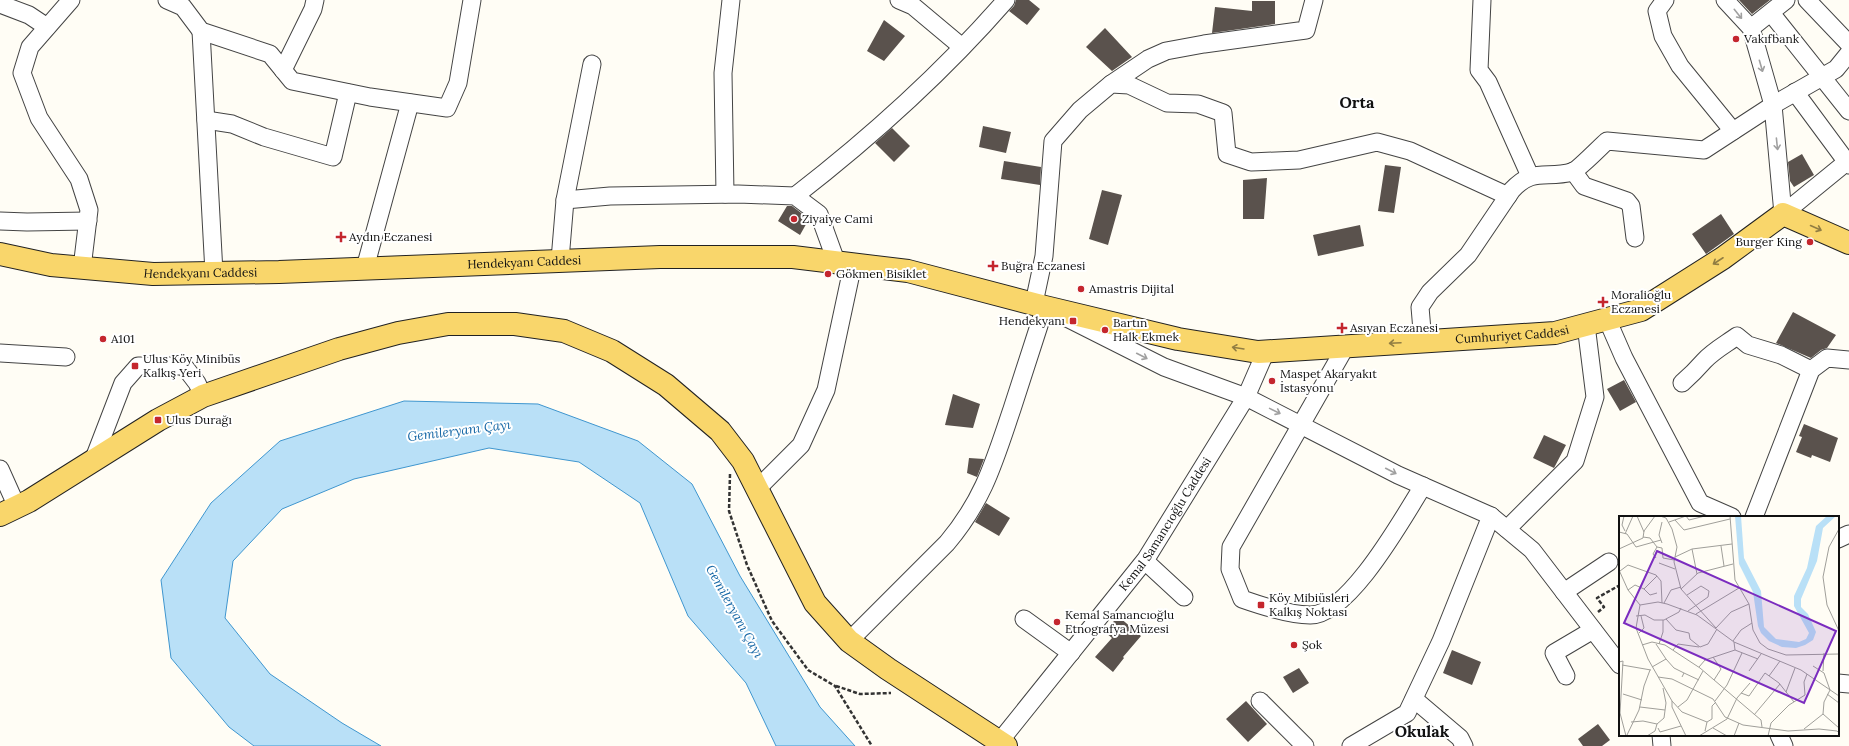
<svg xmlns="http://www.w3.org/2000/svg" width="1849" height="746" viewBox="0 0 1849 746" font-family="Lora,serif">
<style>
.water{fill:#b9e0f7;stroke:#3f96cf}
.building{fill:#5a524d}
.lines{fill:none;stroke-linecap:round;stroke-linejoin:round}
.minor-casing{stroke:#444;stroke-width:19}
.major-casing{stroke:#222;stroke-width:24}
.path{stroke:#333;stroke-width:2.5;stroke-dasharray:4 2;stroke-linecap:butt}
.minor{stroke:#fff;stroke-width:17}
.major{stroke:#f9d66b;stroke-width:22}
.oneway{stroke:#a0a0a0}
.oneway2{stroke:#917d42}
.poi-dot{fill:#c4262e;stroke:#fff;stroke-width:1.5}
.labels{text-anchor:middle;stroke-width:4;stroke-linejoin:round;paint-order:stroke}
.poi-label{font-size:12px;fill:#111;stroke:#fff;text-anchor:start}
.street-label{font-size:12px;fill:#111;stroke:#fff}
.water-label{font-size:13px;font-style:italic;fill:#1768a6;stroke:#fff}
.district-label{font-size:16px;font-weight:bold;fill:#111;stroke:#fff}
.inset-road{fill:none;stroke:#a09f9a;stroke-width:1}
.view{fill:#7b2cbf;fill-opacity:0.15;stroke:#7b2cbf;stroke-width:2}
.inset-edge{fill:none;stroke:#111;stroke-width:2}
</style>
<rect width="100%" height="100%" fill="#fffdf5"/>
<!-- water -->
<path class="water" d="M404 401 538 404 638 441 692 484 740 576 820 707 855 746H776L746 683 688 616 640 503 579 462 489 448 354 479 282 509 233 561 225 618 270 674 342 723 381 746H254L229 727 171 658 161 580 211 503 280 441Z"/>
<!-- building -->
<path class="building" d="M1016 0H1029L1040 9 1027 25 1009 11 1014 6Z
M1739 0H1770L1752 14Z
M1252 1H1275V24L1212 33 1215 7 1252 11Z
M884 20 905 36 884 61 867 51Z
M1105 28 1132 57 1112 71 1086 47Z
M983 126 1011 132 1006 153 979 147Z
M892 128 910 146 894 162 875 143Z
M1802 154 1814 175 1794 187 1790 181 1788 162Z
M1004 161 1041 167 1040 185 1001 179Z
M1385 165 1401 167 1394 213 1378 211Z
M1267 178 1264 219H1243V180Z
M1102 190 1122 195 1108 245 1089 239Z
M787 206H792L809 219 800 235 778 221Z
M1721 214 1734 234 1706 254 1692 234Z
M1360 225 1364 246 1318 256 1313 235Z
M1793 312 1836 335 1827 348 1821 350 1811 358 1776 343Z
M1624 380 1636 402 1620 411 1607 389Z
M953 394 980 404 973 428 945 425Z
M1804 424 1838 438 1830 462 1812 455 1811 458 1796 452 1802 437 1799 436Z
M1544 435 1566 445 1554 468 1533 458Z
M969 458 984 459 977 477 967 473Z
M986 503 1010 518 999 536 975 522Z
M1118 616 1141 636 1123 657 1124 658 1113 672 1095 657 1112 638 1105 632Z
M1452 650 1481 662 1472 685 1443 673Z
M1299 668 1309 683 1293 693 1283 677Z
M1246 701 1267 724 1248 742 1226 719Z
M1598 724 1610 740 1602 746H1583L1578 739Z"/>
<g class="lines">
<!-- minor casing -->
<g class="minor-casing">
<g id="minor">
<path d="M71 0 30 47 22 73 39 118 79 179 89 210 82 268"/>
<path d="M167 0 183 7 201 31 270 54 292 81 370 97 447 108 458 83 472 0"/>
<path d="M899 0 913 6 962 47"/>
<path d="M1482 0 1479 70 1488 82 1530 176"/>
<path d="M1665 0 1657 11 1663 36 1680 66 1733 131"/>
<path d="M1725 0 1751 28 1773 105 1783 214"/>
<path d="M1807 0 1849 44"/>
<path d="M0 4 29 15 47 27"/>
<path d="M1771 13 1849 111"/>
<path d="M1751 28 1786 0"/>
<path d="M201 31 214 273"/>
<path d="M283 70 313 9 315 0"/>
<path d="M1111 84 1148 59 1166 51 1204 44 1306 30 1314 0"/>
<path d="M1795 92 1849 165"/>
<path d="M206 120 232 124 264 137 333 157 348 93"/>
<path d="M1573 171 1584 186 1627 201 1631 206 1635 238"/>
<path d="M725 194 723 73 731 0"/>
<path d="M795 196C870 138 944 71 1006 0"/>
<path d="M565 200 610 196 738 194 795 196 819 214 836 261"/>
<path d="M1783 214 1849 160"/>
<path d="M0 221 27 222 88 221"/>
<path d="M560 260 565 200 592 64"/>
<path d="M365 268 410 103"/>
<path d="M1034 303 1044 256 1053 141 1080 110 1111 84 1129 85 1167 103 1198 104 1223 113 1227 154 1251 162 1299 160 1377 142 1410 151 1508 196"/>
<path d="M1607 319 1624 358 1700 503 1732 517"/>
<path d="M1423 342 1420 307 1430 292 1468 255 1512 190C1533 167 1546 179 1572 172 1578 170 1600 147 1607 141L1704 150 1773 105 1836 69 1849 53"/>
<path d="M1346 346 1231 547 1230 569 1242 599C1262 606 1290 615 1310 615 1349 616 1404 516 1423 486"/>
<path d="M0 353 66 357"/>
<path d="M1682 383C1690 376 1697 369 1704 361 1713 351 1726 344 1737 336L1748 345 1781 355 1811 370"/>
<path d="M93 461 123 383 138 366H184L197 383 203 396"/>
<path d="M0 469 17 507"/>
<path d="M757 489 801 445 826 390 853 264"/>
<path d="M1754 517 1811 370 1827 358 1849 360"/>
<path d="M1507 529 1575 461 1595 397 1586 325"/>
<path d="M1838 539 1849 534"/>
<path d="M1145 561 1184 597"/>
<path d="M1564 592 1609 562"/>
<path d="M1024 619 1071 653"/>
<path d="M849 641 947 543C984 499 994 462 1012 409 1023 375 1034 341 1045 307L1164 367 1246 397 1398 475 1491 516 1532 550 1620 665"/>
<path d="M1566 676 1554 653 1593 630"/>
<path d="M1838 683 1849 684"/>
<path d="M1414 699 1460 738 1464 746"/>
<path d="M1260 701 1305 746"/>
<path d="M1661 735 1662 746"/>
<path d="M1779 735 1784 746"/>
<path id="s1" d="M1000 741 1146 559 1246 397 1266 351"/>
<path d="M1351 746 1407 713 1441 641 1491 516"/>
</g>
</g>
<!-- major casing -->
<g class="major-casing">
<g id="major">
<path id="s2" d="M0 254 51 265 153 274 279 272 660 257H793L908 271 1045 307 1178 339 1258 352 1555 333 1641 310 1723 258 1783 214 1849 243"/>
<path d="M0 515 29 501 158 420 203 396 339 349 398 333 448 324H515L564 331 612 351 666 385 720 431 743 461 815 603 849 641 888 669 1006 746"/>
</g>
</g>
<!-- path -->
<path class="path" d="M730 474 729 511 747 565 772 621 808 670 835 686 872 746
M1598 612 1604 607 1597 598 1620 585
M836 686 860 694 891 693"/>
<!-- minor -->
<use href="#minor" class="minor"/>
<!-- major -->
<use href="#major" class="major"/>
</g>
<!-- one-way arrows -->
<defs><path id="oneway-shaft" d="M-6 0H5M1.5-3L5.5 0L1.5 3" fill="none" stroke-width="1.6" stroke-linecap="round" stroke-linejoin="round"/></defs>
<g class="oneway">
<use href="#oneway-shaft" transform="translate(1738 14) rotate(51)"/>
<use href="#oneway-shaft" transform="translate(1761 66) rotate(74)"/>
<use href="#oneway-shaft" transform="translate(1777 144) rotate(84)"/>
<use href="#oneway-shaft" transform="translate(1142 356) rotate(27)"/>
<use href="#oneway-shaft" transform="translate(1275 411) rotate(26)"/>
<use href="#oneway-shaft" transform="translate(1391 471) rotate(27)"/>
</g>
<g class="oneway2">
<use href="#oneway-shaft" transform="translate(1816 228) rotate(24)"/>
<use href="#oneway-shaft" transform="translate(1718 261) rotate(147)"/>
<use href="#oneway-shaft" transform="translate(1395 343) rotate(177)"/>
<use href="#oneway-shaft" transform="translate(1238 348) rotate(-171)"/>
</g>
<!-- markers -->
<g class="poi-dot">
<circle cx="1736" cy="39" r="4"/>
<circle cx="794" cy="219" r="4"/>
<path d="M339 231h4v4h4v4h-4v4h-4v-4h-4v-4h4z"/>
<circle cx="1810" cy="242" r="4"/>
<path d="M991 260h4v4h4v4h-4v4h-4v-4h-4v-4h4z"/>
<circle cx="828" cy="274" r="4"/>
<circle cx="1081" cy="289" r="4"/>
<path d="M1601 296h4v4h4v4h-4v4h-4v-4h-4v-4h4z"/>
<rect x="1069" y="317" width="8" height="8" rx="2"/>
<path d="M1340 322h4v4h4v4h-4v4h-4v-4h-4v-4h4z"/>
<circle cx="1105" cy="330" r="4"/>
<circle cx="103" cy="339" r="4"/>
<rect x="131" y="362" width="8" height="8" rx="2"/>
<circle cx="1272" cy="381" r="4"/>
<rect x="154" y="416" width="8" height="8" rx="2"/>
<rect x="1257" y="601" width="8" height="8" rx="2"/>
<circle cx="1057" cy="622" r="4"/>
<circle cx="1294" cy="645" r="4"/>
</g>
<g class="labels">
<!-- poi labels -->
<g class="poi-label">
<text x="1744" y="43">Vakıfbank</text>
<text x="802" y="223">Ziyaiye Cami</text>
<text x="349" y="241">Aydın Eczanesi</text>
<text x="1802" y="246" text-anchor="end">Burger King</text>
<text x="1001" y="270">Buğra Eczanesi</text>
<text x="836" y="278">Gökmen Bisiklet</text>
<text x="1089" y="293">Amastris Dijital</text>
<text x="1611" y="299">Moralioğlu<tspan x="1611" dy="14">Eczanesi</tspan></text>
<text x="1065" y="325" text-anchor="end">Hendekyanı</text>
<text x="1113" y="327">Bartın<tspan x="1113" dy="14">Halk Ekmek</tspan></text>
<text x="1350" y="332">Asıyan Eczanesi</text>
<text x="111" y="343">A101</text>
<text x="143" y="363">Ulus Köy Minibüs<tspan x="143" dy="14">Kalkış Yeri</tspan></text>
<text x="1280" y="378">Maspet Akaryakıt<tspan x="1280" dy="14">İstasyonu</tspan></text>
<text x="166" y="424">Ulus Durağı</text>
<text x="1269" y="602">Köy Mibiüsleri<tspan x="1269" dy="14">Kalkış Noktası</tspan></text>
<text x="1065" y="619">Kemal Samancıoğlu<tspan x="1065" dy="14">Etnografya Müzesi</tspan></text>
<text x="1302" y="649">Şok</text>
</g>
<!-- street labels -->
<g class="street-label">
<text dy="4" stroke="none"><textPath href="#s2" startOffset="526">Hendekyanı Caddesi</textPath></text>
<text dy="4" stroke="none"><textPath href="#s2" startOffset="202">Hendekyanı Caddesi</textPath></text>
<text dy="4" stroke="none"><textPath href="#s2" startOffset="1525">Cumhuriyet Caddesi</textPath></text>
<text dy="4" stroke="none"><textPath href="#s1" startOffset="273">Kemal Samancıoğlu Caddesi</textPath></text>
</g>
<!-- water labels -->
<g class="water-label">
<text transform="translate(459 430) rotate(-7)" y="5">Gemileryanı Çayı</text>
<text transform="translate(735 611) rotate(61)" y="5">Gemileryanı Çayı</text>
</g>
<!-- district labels -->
<g class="district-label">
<text x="1357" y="108">Orta</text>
<text x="1422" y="737">Okulak</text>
</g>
</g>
<!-- overview -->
<g transform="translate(1619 516)">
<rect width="220" height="220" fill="#fffdf5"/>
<path d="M116 0H122L125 42 142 75 145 111 157 123 180 126 187 123 190 117 175 90V80L188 52 197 10 208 0H217L204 12 198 45 182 83V91L189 98 197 116 194 124 186 129 177 132 163 131 150 125 142 117 139 110 134 76 120 48Z" fill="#b9e0f7"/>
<path class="inset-road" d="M5 0 3 9 6 15M18 0 25 16M41 0 47 2 53 13 58 31 55 46 62 73 97 112 112 96 130 88M111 0 116 64 130 88 134 114 141 127 149 133 167 139 220 138M56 4 65 14 111 3M50 6 67 0 70 4 86 0M220 13 210 31 204 61 208 89 220 115M0 16 8 18 17 31 42 24M6 18 14 0M24 21 31 22 38 31 43 32 44 42 55 44M43 27 40 19 43 6M102 30 105 50M0 33 24 22 25 15 36 0M73 33 78 58M56 41 73 33 113 28M37 42 34 38 38 31M40 47 56 53M0 54 9 74 21 89 39 86 48 88 78 99 115 126 182 154 220 180M1 55 9 49 37 59 42 65 43 87M25 73 31 79 38 77M62 73 79 57 114 48M9 74 16 69 25 73 38 60M68 79 82 70 90 75 89 81 69 95M45 87 52 74 62 71M21 89 17 112 29 143 53 185V191L67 220M77 98 120 72M17 100 26 99 35 104H45L60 96 62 92M47 103 57 114 70 117 71 123 81 131 89 128 98 113M20 117 25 112 22 100M114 125 122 114 133 107M115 126 116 134 139 143M40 128 44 116V104M23 129 33 126 46 129 81 152 142 204 143 211M54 134 59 128 80 131M94 141 102 153 95 164M47 143 55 152 65 157M0 146 4 145 1 197 7 220M3 149 32 154M33 151 47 143 37 128M80 151 86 144 116 134M130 155 142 138M204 155 205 137M150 160 161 145M39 161 53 163 94 183 106 201 124 209 169 215 200 213 218 215 220 217M63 161 65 157 80 164M167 176 176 152M122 177 130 180 146 157 160 167 175 186M4 178 23 184M208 178 220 187M53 185 63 196 88 206 86 215M96 185 108 169 123 137M21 191 46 194M59 191 68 184 84 155M204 198 220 212M135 199 161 168M12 206 24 205 38 208M88 206 93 203V190L97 186M39 212 41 216 62 210M94 212 108 220M185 213 204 198 205 186 211 174 205 157 194 150M8 219 20 194 25 170 31 154M28 220 36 215 38 208 45 202 47 187 44 172M80 220 108 203 118 182 131 167M115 220 120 207M149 220 152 207 170 189 186 179 185 166 188 158"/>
<path class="view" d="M38 35 217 115 185 187 5 107Z"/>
<rect width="220" height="220" class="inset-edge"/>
</g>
</svg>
